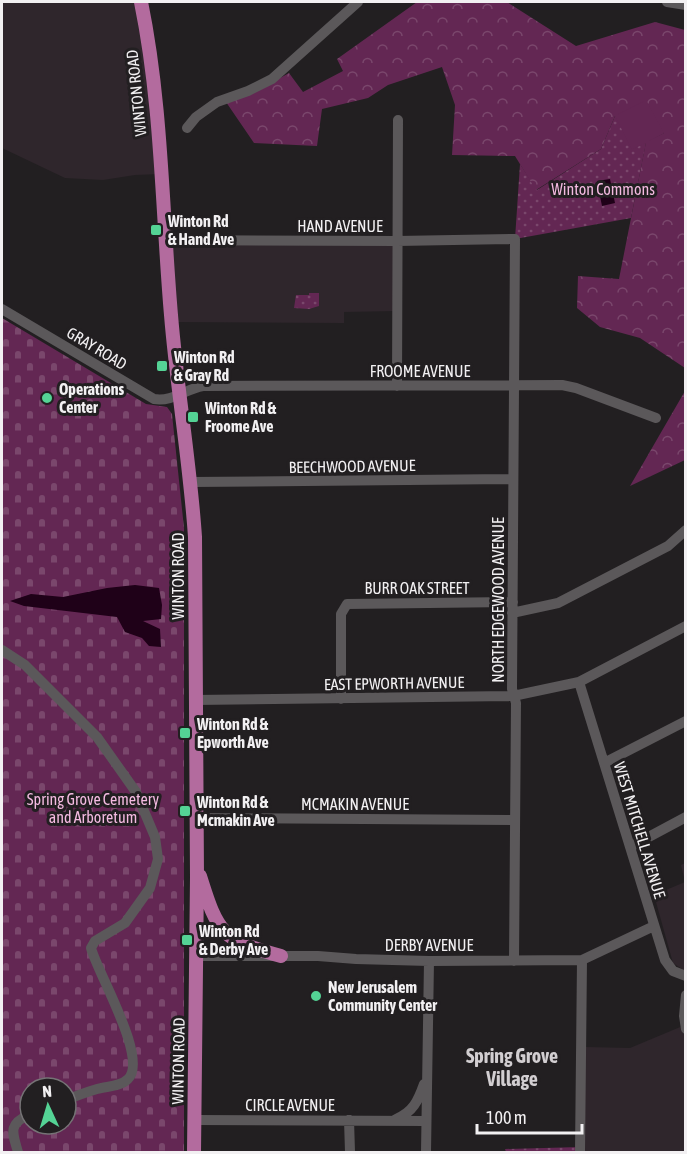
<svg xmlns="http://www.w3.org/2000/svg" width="687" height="1154" viewBox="0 0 687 1154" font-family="'Asap Condensed',sans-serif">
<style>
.built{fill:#2f262c}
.green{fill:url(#green-dots)}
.forest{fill:url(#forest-crowns)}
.cemetery{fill:url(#cemetery-stones);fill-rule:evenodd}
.pitch{fill:#632753}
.water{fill:#1f0118}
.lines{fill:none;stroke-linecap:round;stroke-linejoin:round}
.minor{stroke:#5b585a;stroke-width:10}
.major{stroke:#b36b9e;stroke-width:14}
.poi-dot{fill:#54d395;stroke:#221f21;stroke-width:2}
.labels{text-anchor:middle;stroke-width:6;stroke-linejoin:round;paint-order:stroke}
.street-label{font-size:16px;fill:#f2f0f2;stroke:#221f21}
.park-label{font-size:16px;fill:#f4bae1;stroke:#221f21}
.poi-label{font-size:16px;font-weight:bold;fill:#f2f0f2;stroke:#221f21;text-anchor:start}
.quarter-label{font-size:20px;font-weight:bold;fill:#d2ced1;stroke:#221f21}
</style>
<defs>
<pattern id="green-dots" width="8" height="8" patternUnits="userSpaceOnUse" patternTransform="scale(1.5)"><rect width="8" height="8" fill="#632753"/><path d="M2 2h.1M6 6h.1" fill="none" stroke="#7a476c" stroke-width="1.8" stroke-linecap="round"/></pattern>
<pattern id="forest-crowns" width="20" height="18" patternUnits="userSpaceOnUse" patternTransform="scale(1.5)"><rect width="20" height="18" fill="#632753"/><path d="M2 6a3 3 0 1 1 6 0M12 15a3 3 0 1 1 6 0" fill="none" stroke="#7a476c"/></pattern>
<pattern id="cemetery-stones" width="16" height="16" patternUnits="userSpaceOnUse" patternTransform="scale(1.5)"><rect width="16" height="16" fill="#632753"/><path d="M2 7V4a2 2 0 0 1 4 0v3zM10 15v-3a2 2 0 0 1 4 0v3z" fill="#7a476c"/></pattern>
</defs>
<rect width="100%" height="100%" fill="#221f21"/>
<!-- built -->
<path class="built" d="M2 2H84L87 3 91 2H141L161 174 135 175 103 180 65 178 2 148Z
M165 240 397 241V311L344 312V323L172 322Z
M685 863V971L673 963 654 895 685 882 681 865Z
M685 1025V1152H580L586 1047 630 1048Z"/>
<!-- green -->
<path class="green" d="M615 116 664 133 646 143 631 218 515 239 520 164 537 190 601 149Z
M309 293H319V306L309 309 294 308 296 295H309Z
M580 1147V1152H506L505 1149Z"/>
<!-- forest -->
<path class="forest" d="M417 2H507L576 46 655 22 685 30V368L640 338 600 327 577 308 578 276 619 279 646 142 664 133 615 116 601 149 536 190 515 156 452 155 455 105 442 67 388 85 368 98 322 109 317 146 254 143 226 102 257 91 289 73 303 92 343 71 337 59Z
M685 391V460L630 486Z"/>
<!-- cemetery -->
<path class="cemetery" d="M2 318 146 404 167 407 172 414 184 528V1152H2ZM30 1088H66V1124H30Z"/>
<!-- pitch -->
<path class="pitch" d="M646 100 664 133 632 150 615 116Z"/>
<!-- water -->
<path class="water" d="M610 179 615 203 602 206 597 181Z
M135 585 159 588 162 605 161 619 143 621 160 629 161 647 149 646 142 638 125 632 117 617 24 606 10 601 31 594 63 597 107 588Z"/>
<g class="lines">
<!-- minor -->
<path class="minor" d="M667 2 686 5
M187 128 196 117 217 102 248 91 272 79 358 2
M165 240 397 241 515 239 512 689 516 703 514 961
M2 309 154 399C173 402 185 389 203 386L562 385 576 388 656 418
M397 386 398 120
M191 482 513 479
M512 613 558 603 668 546 686 530
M2 650 25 665 97 737 136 792 155 837 158 859 150 888 125 923 95 941 91 948C97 972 149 1059 128 1079 120 1087 107 1086 97 1089 87 1092 76 1096 66 1100
M579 682 665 960 673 971 686 976
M341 699V614L347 604 513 602
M195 700 513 696 579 682 686 626
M604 763 686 721
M195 818 514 820
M630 847 686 817
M196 956H318L356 959 429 961 582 960 654 926
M686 995 684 1016 686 1029
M396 1119C413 1112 418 1101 424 1084
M194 1120 426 1121
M349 1120 350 1152
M18 1152C12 1132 8 1124 30 1114
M426 1152 429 961
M580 1152 582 960"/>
<!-- major -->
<path class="major" d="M141 2C162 104 162 211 171 315 177 389 190 462 195 537L197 877 194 1152
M200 876C218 934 222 940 281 956"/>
</g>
<!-- markers -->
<g class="poi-dot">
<rect x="150" y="224" width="12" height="12" rx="3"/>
<rect x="156" y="360" width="12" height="12" rx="3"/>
<circle cx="47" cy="398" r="6"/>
<rect x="187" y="411" width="12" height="12" rx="3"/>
<rect x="179" y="727" width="12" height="12" rx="3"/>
<rect x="179" y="805" width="12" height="12" rx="3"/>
<rect x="181" y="934" width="12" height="12" rx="3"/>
<circle cx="316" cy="996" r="6"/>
</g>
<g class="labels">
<!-- street labels -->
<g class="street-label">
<text transform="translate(136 93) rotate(-96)" y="6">WINTON ROAD</text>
<text x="340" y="232">HAND AVENUE</text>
<text transform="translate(97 348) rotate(31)" y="6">GRAY ROAD</text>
<text x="420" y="377">FROOME AVENUE</text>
<text transform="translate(352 466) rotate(-1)" y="6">BEECHWOOD AVENUE</text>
<text transform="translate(178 576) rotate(-90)" y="6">WINTON ROAD</text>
<text x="417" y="594">BURR OAK STREET</text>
<text transform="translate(498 600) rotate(-90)" y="6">NORTH EDGEWOOD AVENUE</text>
<text transform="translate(394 683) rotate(-1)" y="6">EAST EPWORTH AVENUE</text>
<text x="355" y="810">MCMAKIN AVENUE</text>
<text transform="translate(640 830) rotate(73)" y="6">WEST MITCHELL AVENUE</text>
<text x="429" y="951">DERBY AVENUE</text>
<text transform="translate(178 1061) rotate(-89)" y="6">WINTON ROAD</text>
<text x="290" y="1111">CIRCLE AVENUE</text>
</g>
<!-- park labels -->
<g class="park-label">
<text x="603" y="195">Winton Commons</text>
<text x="93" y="805">Spring Grove Cemetery<tspan x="93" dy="18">and Arboretum</tspan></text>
</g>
<!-- poi labels -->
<g class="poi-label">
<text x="168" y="227">Winton Rd<tspan x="168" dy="18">&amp; Hand Ave</tspan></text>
<text x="174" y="363">Winton Rd<tspan x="174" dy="18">&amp; Gray Rd</tspan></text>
<text x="59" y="395">Operations<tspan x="59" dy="18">Center</tspan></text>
<text x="205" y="414">Winton Rd &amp;<tspan x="205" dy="18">Froome Ave</tspan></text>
<text x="197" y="730">Winton Rd &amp;<tspan x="197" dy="18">Epworth Ave</tspan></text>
<text x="197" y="808">Winton Rd &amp;<tspan x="197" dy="18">Mcmakin Ave</tspan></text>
<text x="199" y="937">Winton Rd<tspan x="199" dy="18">&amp; Derby Ave</tspan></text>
<text x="328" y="993">New Jerusalem<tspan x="328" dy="18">Community Center</tspan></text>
</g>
<!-- quarter labels -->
<g class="quarter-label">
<text x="512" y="1063">Spring Grove<tspan x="512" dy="23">Village</tspan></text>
</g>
</g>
<!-- border -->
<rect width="687" height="1154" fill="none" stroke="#f2f0f2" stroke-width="6"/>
<!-- north arrow -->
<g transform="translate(48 1106) rotate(356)"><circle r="28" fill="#221f21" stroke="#757375" stroke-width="1.5"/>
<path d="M0-4.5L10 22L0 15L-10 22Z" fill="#54d395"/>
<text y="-9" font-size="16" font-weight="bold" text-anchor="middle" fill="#f2f0f2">N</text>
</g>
<!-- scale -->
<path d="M477 1124v9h105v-9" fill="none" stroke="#f2f0f2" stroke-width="3"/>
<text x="486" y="1124" font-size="18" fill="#f2f0f2" stroke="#221f21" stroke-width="4.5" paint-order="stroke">100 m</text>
</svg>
